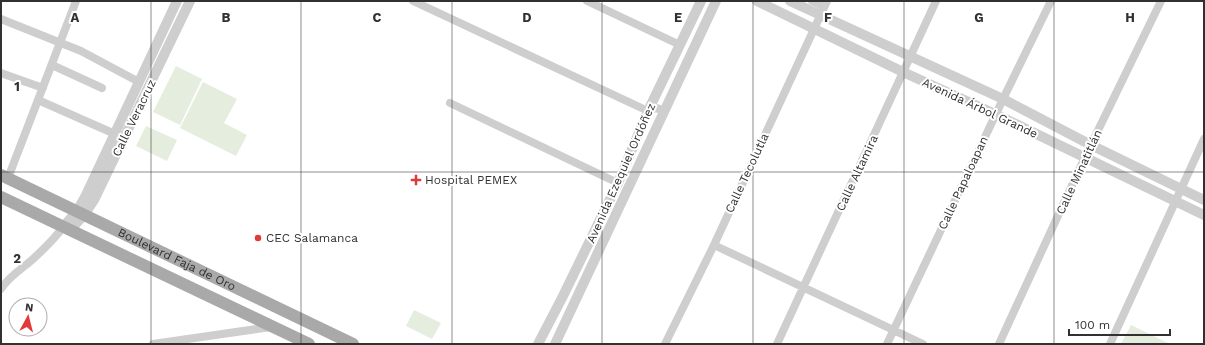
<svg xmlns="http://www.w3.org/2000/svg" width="1205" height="345" viewBox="0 0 1205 345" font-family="'Work Sans',sans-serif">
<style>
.green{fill:#e5eddf}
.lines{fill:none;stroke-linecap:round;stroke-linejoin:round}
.minor{stroke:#cecece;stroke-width:8}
.tertiary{stroke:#cecece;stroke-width:10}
.primary{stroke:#a9a9a9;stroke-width:12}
.grid{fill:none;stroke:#313131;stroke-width:1;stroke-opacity:0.55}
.poi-dot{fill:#e13b39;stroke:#fff;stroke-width:1.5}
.labels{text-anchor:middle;stroke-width:4;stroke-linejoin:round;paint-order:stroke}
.street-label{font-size:12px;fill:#313131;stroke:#fff}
.poi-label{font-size:12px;fill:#313131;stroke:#fff;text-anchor:start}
.grid-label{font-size:13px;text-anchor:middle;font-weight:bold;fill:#313131;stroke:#fff;stroke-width:4;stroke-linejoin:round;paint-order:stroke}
</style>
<rect width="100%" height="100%" fill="#fff"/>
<!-- green -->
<path class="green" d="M176 66 202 79 180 125 153 112Z
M203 82 237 99 224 123 247 135 236 156 180 128Z
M146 126 177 140 167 161 136 146Z
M414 310 441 323 432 339 406 326Z
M1131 325 1170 344H1121Z"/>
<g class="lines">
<!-- minor -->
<path class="minor" d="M413 1 648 111
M587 1 680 45
M812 1 824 7
M1 19 81 51 139 82
M52 65 102 88
M1 73 43 88
M38 100 115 134
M450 103 618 183
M648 111C653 108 659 107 664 112
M8 178 76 1
M714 245 923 344
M1 289C9 276 22 269 33 259 44 249 55 238 64 226
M153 344 271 327
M665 344 714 245 827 1
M777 344 936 1
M887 344 1003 99 1051 1
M999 344 1085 157 1161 1
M1110 344 1204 139"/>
<!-- tertiary -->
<path class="tertiary" d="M757 1 903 72 995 114 1204 215
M790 1 1003 99 1091 145 1204 200
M64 226 77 211 85 197 177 1
M70 230 84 215 94 200 190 1
M538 344 563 296 618 183 648 111 701 1
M555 344 716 1"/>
<!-- primary -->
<g class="primary">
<path id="s1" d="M1 175 353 344"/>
<path d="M1 197 309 344"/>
</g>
</g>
<!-- grid -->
<path class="grid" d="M151 1V344M301 1V344M452 1V344M602 1V344M753 1V344M904 1V344M1054 1V344M1 172H1204"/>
<!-- markers -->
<g class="poi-dot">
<path d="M414 174h4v4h4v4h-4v4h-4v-4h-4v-4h4z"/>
<circle cx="258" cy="238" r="4"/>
</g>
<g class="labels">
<!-- street labels -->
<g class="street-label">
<text transform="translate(980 108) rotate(25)" y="4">Avenida Árbol Grande</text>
<text transform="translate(134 118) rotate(-64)" y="4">Calle Veracruz</text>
<text transform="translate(1079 172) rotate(-65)" y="4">Calle Minatitlán</text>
<text transform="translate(621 173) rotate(-66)" y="4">Avenida Ezequiel Ordóñez</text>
<text transform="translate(747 173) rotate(-65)" y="4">Calle Tecolutla</text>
<text transform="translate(857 173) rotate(-65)" y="4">Calle Altamira</text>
<text transform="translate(963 183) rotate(-65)" y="4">Calle Papaloapan</text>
<text dy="4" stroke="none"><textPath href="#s1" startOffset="195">Boulevard Faja de Oro</textPath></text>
</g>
<!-- poi labels -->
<g class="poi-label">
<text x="425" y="184">Hospital PEMEX</text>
<text x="266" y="242">CEC Salamanca</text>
</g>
</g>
<g class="grid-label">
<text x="75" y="22">A</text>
<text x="226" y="22">B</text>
<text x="377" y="22">C</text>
<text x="527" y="22">D</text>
<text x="678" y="22">E</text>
<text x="828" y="22">F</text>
<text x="979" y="22">G</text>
<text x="1130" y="22">H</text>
<text x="17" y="91">1</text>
<text x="17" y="263">2</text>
</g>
<!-- border -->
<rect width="1205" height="345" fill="none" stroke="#313131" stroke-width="4"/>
<!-- north arrow -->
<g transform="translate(28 317) rotate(7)"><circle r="19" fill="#ffffff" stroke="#adadad"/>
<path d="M0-3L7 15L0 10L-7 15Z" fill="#e13b39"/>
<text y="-6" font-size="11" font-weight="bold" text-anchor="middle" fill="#313131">N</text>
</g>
<!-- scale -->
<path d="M1069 329v6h101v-6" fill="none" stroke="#313131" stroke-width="2"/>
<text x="1075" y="329" font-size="12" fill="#313131" stroke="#ffffff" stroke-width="3" paint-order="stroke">100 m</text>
</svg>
